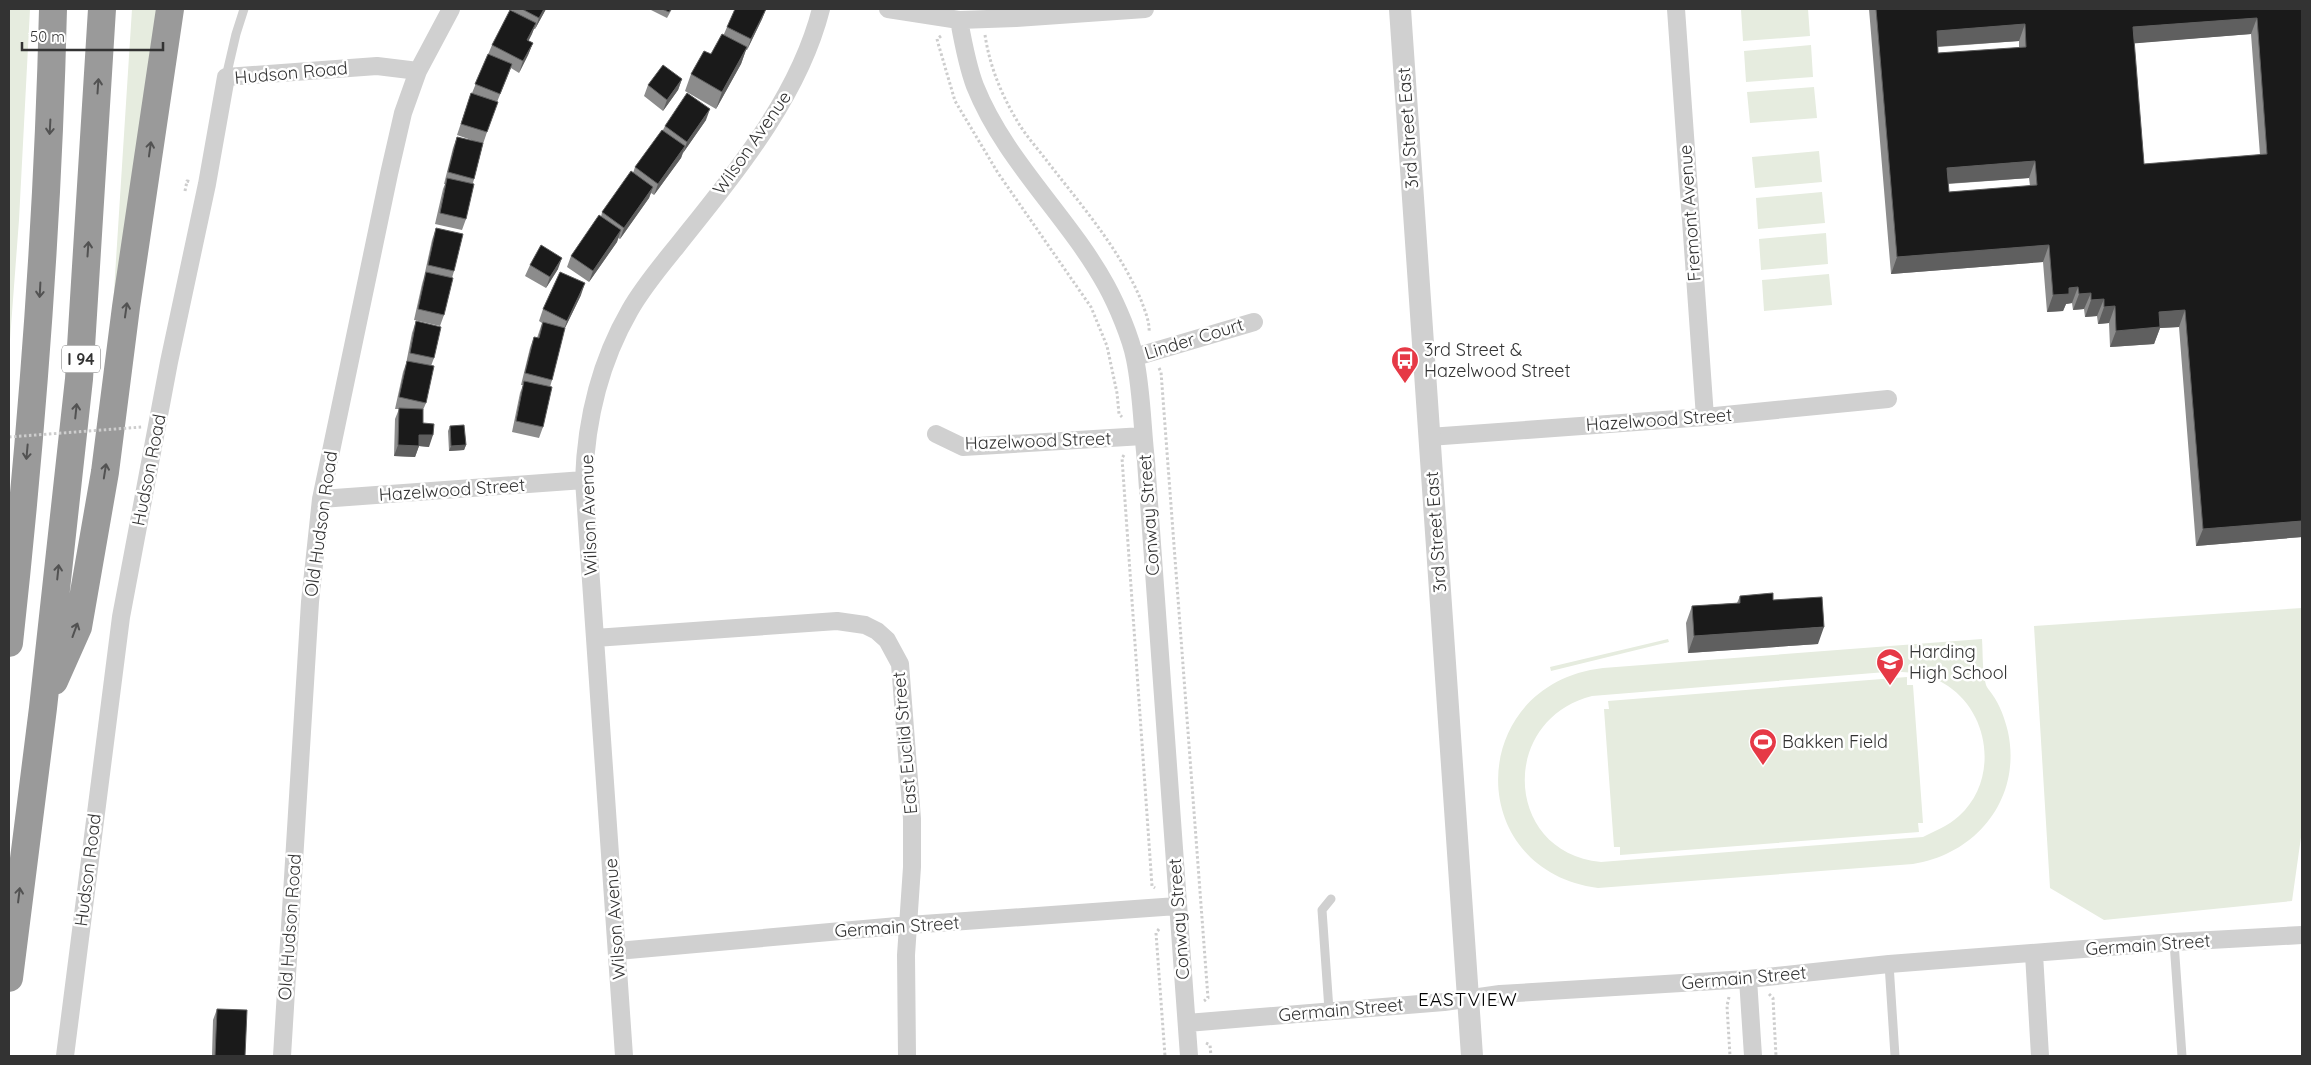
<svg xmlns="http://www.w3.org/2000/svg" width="2311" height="1065" viewBox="0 0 2311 1065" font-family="Quicksand,sans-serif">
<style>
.green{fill:#e6ecdf;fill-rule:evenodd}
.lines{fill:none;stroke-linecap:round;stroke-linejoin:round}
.path{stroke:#cdcdcd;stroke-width:3;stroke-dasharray:2.5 2.5;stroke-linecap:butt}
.service{stroke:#d0d0d0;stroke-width:9}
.minor{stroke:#d0d0d0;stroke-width:18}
.tertiary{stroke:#d0d0d0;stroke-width:22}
.motorway{stroke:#9a9a9a;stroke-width:28}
.path-bridge{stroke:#cdcdcd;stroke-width:3;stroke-dasharray:2.5 2.5;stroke-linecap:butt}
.wall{fill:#8c8c8c;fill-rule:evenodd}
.shaded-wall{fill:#5f5f5f}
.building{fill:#1a1a1a;stroke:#5f5f5f;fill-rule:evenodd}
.oneway{stroke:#525252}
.labels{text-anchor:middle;stroke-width:5;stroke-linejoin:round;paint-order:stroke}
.shield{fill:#fff;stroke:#707070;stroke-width:1}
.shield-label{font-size:16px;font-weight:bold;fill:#333}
.street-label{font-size:18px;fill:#333;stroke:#fff}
.poi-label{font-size:18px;fill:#333;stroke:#fff;text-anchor:start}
.neighbourhood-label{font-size:19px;letter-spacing:1px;fill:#000;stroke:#fff}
</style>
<rect width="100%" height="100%" fill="#fff"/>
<!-- green -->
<path class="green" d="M9 9H30L19 220 9 353Z
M132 9H164L113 307Z
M1755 9H1808L1810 36 1743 41 1741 10Z
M1811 45 1813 77 1746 82 1744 51Z
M1814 87 1817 118 1750 123 1747 92Z
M1819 151 1822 182 1755 188 1752 157Z
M1822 192 1825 223 1758 229 1756 198Z
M1826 233 1828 264 1761 270 1759 239Z
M1829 274 1832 305 1764 311 1762 280Z
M2302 608V830L2292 901 2104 920 2050 888 2034 626Z
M1668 639 1669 642 1551 671 1550 667Z
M1982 639C1983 653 1982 671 1986 685 1987 688 1990 691 1992 694 2000 705 2005 719 2008 732 2022 798 1977 854 1913 864L1598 888C1462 870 1466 684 1603 668ZM1886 672C1908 671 1929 673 1948 686 1991 715 1998 781 1959 816 1948 826 1935 831 1923 837L1601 862C1504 853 1498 720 1592 696Z
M1907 677V685H1913L1923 823H1918L1919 832 1620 855V847H1614L1604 709H1609L1608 701Z"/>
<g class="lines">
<!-- path -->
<path class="path" d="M985 35C990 68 1002 96 1019 124 1027 137 1038 149 1047 161 1081 205 1119 248 1141 300 1145 311 1150 322 1149 333
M941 36 937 39 938 43 955 101 998 173 1091 307 1107 346 1117 393 1119 414 1122 417
M185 191 187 181 191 182
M1159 368 1161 372 1208 998 1204 1001
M1124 455 1122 458 1152 886 1155 888
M1159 929 1156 933 1165 1056
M1769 994 1773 998 1776 1056
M1729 997 1727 1006 1730 1056
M1206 1043 1210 1045 1211 1056"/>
<!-- service -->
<path class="service" d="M226 77 236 34 244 9
M2174 942 2182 1056
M1889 964 1895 1056
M1329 1010 1322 910 1331 899"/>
<!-- minor -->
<path class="minor" d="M888 9 959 20 1016 18 1145 9
M1676 9 1705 417
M959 20C963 42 967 65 975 86 1005 161 1068 216 1106 285 1117 305 1131 338 1135 359 1142 393 1142 427 1146 461L1189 1056
M1135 357 1254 322
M936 434 963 447 1143 436
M1429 437 1705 417 1888 399
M321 499 584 480
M595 638 837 621 865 625 877 631 887 640 900 664 912 819V867L906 955 907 1056
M617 951 909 925 1177 906
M2034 954 2040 1056
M1748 979 1753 1056
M1187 1023 1444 1002 1500 994 1748 979 1889 964 2174 942 2302 935
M65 1056 121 617 169 362 207 184 226 77 377 66 418 71
M282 1056 310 602 321 499 389 174 403 113 418 71 451 9
M624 1056 584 480C586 421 600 362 630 310 643 287 660 267 677 246 734 174 798 99 821 9"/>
<!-- tertiary -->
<path class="tertiary" d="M1400 9 1472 1056"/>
<!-- motorway -->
<path class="motorway" d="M9 643C32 432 48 220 53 9
M54 681 78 627 105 472 126 307 170 9
M9 978 43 708 79 379 102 9"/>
<!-- path-bridge -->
<path class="path-bridge" d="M9 437 142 427"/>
</g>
<!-- wall -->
<path class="wall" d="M513 9H546L535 29H534L528 41 533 43 528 55 519 73 511 68 497 102 483 144 473 183 466 219 462 230 435 224 443 189 445 184H444L453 148 457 137 477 142 457 135 471 93H472L492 45Z
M651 9H672L667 18 651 10Z
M766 9 762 19 747 50H746L741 64 716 109 685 91 691 74 711 54 724 34 727 27Z
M1869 9H2302V537L2196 546 2179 327 2160 328 2154 344 2110 347 2109 323 2098 324 2097 316 2085 317 2084 309 2073 310 2072 303 2066 304 2063 311 2047 312 2043 262 1891 274ZM2251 34 2260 155 2144 164 2134 43ZM2019 41V48L1938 53V47ZM2029 178 2030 186 1949 192 1948 184Z
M682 79 678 90 663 111 644 96 648 85Z
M706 120 683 153 681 158 654 195 651 193 649 198 620 239 618 238 617 242 589 282 567 267 571 256 601 217 602 212 633 173 635 167 663 130 665 126Z
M436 228 454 271 452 278 444 315 440 326 414 320 422 284 424 277 432 240Z
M530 265 558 269 546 288 525 276Z
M581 295 564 330 552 380 550 387 543 427 539 438 512 432 520 393 523 385H521L530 348 534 337 537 338 542 323 539 321 543 309Z
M416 321 434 358 431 366 426 403 423 410V423L429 447 419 446 415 457 394 456 395 419 399 409H395L403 372 406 364 412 333Z
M450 426 466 445 464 450 449 451 448 431Z
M1740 596 1773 600 1818 644 1688 653 1686 623 1692 606 1737 603Z
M217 1009 245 1056H212L213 1020Z"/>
<!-- shaded-wall -->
<path class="shaded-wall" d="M544 9H546L535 29 539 18Z
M766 9 762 19 747 50 751 39Z
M2257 18 2251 34 2127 44 2133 27Z
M536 23 532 34 523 52 527 40Z
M2025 24 2019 41 1930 47 1937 31Z
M533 43 528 55 519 73 523 61Z
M747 47 741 64 716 109 722 92Z
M682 79 678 90 663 111 667 100Z
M710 109 706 120 683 153 687 142Z
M685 146 681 158 654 195 658 184Z
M2035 161 2029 178 1941 184 1947 168Z
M653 187 649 198 620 239 624 228Z
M621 230 617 242 589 282 593 271Z
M2049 245 2043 262 1891 274 1897 257Z
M562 258 558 269 546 288 550 277Z
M585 283 581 295 563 332 567 321Z
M2078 287 2072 303 2066 304 2063 311 2047 312 2053 295 2069 288Z
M2091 293 2084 309 2073 310 2079 294Z
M2104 299 2097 316 2085 317 2091 300Z
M2115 306 2109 323 2098 324 2104 307Z
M2185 310 2179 327 2160 328 2154 344 2110 347 2116 331 2159 312Z
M419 435H433L429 447 419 446 415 457 394 456 398 445Z
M466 445 464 450 449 451 451 446Z
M2302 521V537L2196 546 2203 529Z
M1824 627 1818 644 1688 653 1694 636Z"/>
<!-- building -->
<path class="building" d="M522 9H544L539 18Z
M662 9H671L669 12Z
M735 9H766L751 39 727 27Z
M1876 9H2302V521L2203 529 2185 310 2159 312 2160 327 2116 331 2115 306 2104 307V299L2091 300V293L2079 294 2078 287 2069 288V294L2053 295 2049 245 1897 257ZM2257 18 2267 154 2144 164 2133 27ZM2025 24 2026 47 1938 53 1937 31ZM2035 161 2037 185 1949 192 1947 168Z
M510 10 536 23 527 40 533 43 523 61 492 45Z
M722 34 747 47 722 92 691 74 704 51 711 54Z
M488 54 512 64 500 94 475 84Z
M663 65 682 79 667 100 648 85Z
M471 93 498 102 487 132 461 124Z
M687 93 710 109 687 142 665 126Z
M662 130 685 146 658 184 635 167Z
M457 137 483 143 474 179 448 172Z
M631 171 653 187 624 228 602 212Z
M447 178 474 184 466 219 440 213Z
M599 215 621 230 593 271 571 256Z
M436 228 463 234 454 271 428 265Z
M541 245 562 258 550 277 530 265Z
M426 272 453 278 444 315 418 309Z
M560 272 585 283 567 321 543 309Z
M416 321 441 327 434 358 410 353Z
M543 322 565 328 552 380 525 373 534 337 539 338Z
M407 361 434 366 426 403 399 397Z
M524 381 552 387 543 427 516 421Z
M399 408 423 409V423L434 424 433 435H419V446L398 445Z
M464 425 466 445 451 446 450 426Z
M1773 593V600L1822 597 1824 627 1694 636 1692 606 1740 603V596Z
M217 1009 247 1010 245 1056H215Z"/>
<!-- one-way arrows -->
<defs><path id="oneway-shaft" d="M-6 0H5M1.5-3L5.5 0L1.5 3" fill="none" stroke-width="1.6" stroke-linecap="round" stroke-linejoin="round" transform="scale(1.25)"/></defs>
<g class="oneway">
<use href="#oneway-shaft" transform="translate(98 86) rotate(-86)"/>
<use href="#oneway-shaft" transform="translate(50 127) rotate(93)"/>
<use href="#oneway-shaft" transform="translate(150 149) rotate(-82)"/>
<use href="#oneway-shaft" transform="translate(88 249) rotate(-86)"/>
<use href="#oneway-shaft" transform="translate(40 290) rotate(93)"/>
<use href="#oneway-shaft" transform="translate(126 310) rotate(-82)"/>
<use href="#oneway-shaft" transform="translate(76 411) rotate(-84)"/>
<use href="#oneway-shaft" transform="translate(27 452) rotate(95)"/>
<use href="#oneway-shaft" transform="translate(105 471) rotate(-81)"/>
<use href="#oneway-shaft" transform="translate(58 572) rotate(-84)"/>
<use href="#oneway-shaft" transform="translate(75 630) rotate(-70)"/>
<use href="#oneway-shaft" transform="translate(19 895) rotate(-83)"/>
</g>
<!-- icons -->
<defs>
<g id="bus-pin" transform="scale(1.4375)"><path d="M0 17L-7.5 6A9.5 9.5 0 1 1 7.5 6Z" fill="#e63946" stroke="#fff"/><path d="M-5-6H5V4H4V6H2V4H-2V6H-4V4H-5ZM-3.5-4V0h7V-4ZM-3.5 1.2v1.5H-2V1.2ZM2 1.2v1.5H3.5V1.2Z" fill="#fff"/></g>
<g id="school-pin" transform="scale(1.4375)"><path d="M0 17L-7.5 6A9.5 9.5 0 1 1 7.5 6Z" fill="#e63946" stroke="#fff"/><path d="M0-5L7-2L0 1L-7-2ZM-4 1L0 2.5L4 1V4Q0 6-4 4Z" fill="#fff"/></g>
<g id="stadium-pin" transform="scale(1.4375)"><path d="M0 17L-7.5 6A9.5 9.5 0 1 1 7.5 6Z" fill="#e63946" stroke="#fff"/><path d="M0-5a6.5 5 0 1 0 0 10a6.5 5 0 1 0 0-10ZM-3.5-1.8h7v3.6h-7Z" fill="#fff"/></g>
</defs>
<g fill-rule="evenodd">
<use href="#bus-pin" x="1405" y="360"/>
<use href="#school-pin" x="1890" y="662"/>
<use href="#stadium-pin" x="1763" y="742"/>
</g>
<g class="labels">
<!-- shield labels -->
<rect class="shield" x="62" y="345.5" width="38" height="27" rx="4"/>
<g class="shield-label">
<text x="81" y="365">I 94</text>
</g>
<!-- street labels -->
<g class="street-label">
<text transform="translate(291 73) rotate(-5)" y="6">Hudson Road</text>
<text transform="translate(1408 128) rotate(-94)" y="6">3rd Street East</text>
<text transform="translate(752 143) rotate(-55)" y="6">Wilson Avenue</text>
<text transform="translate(1690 213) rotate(-94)" y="6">Fremont Avenue</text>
<text transform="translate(1194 339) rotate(-17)" y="6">Linder Court</text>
<text transform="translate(1659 420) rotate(-4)" y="6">Hazelwood Street</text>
<text transform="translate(1038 441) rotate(-2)" y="6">Hazelwood Street</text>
<text transform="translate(149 470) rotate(-79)" y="6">Hudson Road</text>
<text transform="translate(452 490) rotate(-4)" y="6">Hazelwood Street</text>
<text transform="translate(589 515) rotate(-92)" y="6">Wilson Avenue</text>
<text transform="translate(1149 515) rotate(-94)" y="6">Conway Street</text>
<text transform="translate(321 524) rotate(-82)" y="6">Old Hudson Road</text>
<text transform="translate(1436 532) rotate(-94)" y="6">3rd Street East</text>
<text transform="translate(905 743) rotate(-95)" y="6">East Euclid Street</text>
<text transform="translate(88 870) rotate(-83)" y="6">Hudson Road</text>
<text transform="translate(615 919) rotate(-94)" y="6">Wilson Avenue</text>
<text transform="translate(1179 919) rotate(-94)" y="6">Conway Street</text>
<text transform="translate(290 927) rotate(-86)" y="6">Old Hudson Road</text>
<text transform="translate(897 927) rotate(-4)" y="6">Germain Street</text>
<text transform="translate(2148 945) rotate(-4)" y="6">Germain Street</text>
<text transform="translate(1744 978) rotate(-5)" y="6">Germain Street</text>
<text transform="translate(1341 1010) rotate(-5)" y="6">Germain Street</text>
</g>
<!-- poi labels -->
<g class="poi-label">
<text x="1424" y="356">3rd Street &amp;<tspan x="1424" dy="21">Hazelwood Street</tspan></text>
<text x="1909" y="658">Harding<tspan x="1909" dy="21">High School</tspan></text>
<text x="1782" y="748">Bakken Field</text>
</g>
<!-- neighbourhood labels -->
<g class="neighbourhood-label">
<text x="1468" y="1006">EASTVIEW</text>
</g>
</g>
<!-- border -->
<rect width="2311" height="1065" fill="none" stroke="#333333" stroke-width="20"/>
<!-- scale -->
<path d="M22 42v8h141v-8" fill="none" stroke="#333333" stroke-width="2.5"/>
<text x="30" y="42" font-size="15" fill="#333333" stroke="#ffffff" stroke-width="4" paint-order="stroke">50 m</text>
</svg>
